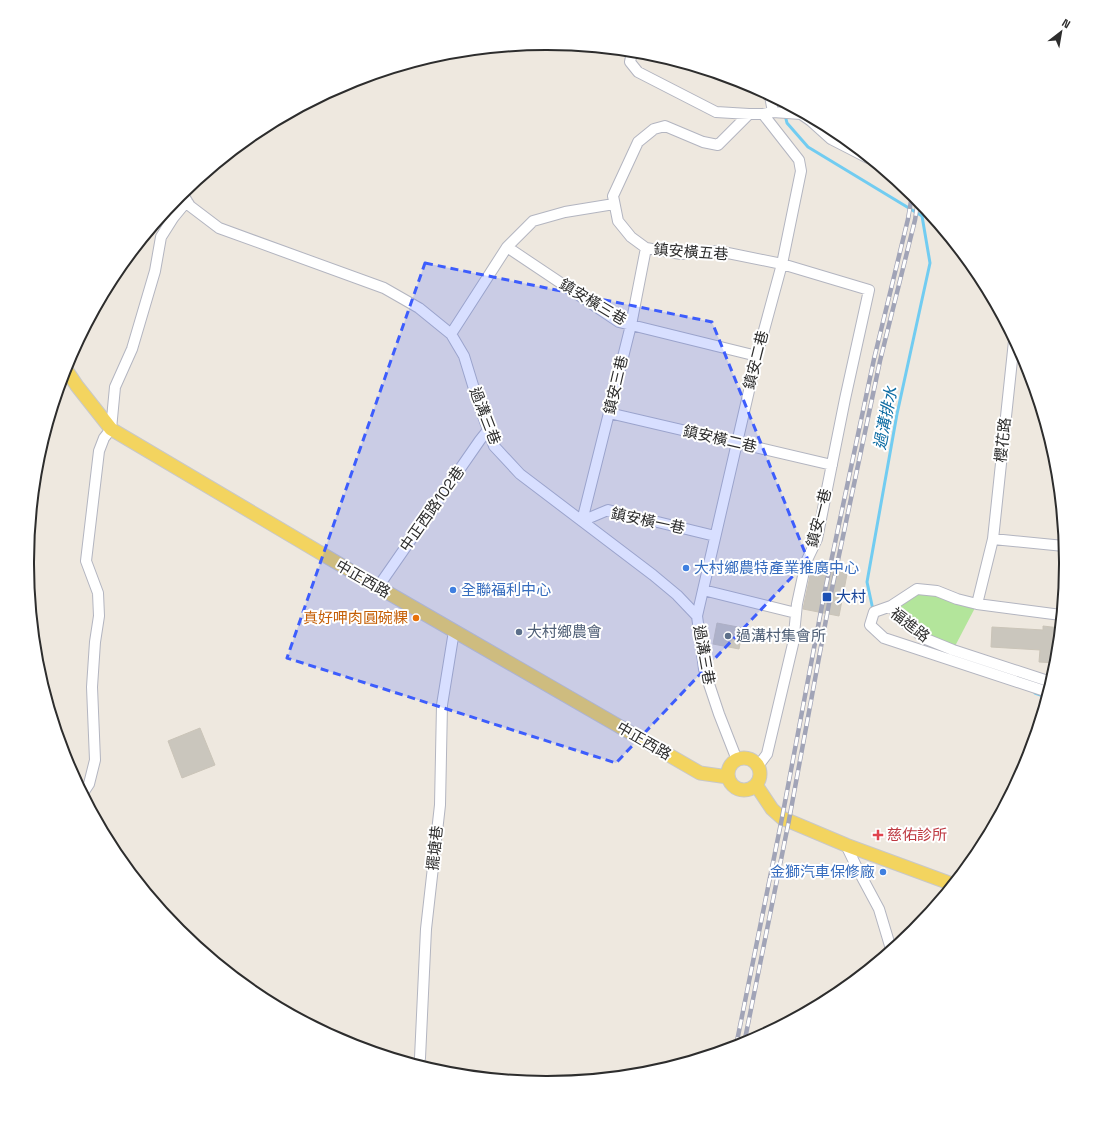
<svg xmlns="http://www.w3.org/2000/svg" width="1093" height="1126" viewBox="0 0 1093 1126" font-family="'Space Grotesk','Noto Sans TC',sans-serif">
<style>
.green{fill:#b3e59b}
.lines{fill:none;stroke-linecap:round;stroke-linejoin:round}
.stream{stroke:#71ccf1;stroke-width:3}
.building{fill:#cac6bd;stroke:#cac4b8}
.minor-casing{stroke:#b3b5c0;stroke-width:12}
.major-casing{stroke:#c8c8c8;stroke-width:15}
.minor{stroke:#fff;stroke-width:10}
.major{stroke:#f3d45f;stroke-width:13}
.rail-casing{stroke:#a1a4b7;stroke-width:4.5}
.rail{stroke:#fff;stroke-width:3;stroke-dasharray:9;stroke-linecap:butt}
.marked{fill:#3d5dfd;fill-opacity:0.2;stroke:#3d5dfd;stroke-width:3;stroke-dasharray:8 5;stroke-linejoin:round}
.shop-dot{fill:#3f7fe0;stroke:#fff;stroke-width:1.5}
.transit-dot{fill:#1a4fb4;stroke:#fff;stroke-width:1.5}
.food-dot{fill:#e8710a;stroke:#fff;stroke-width:1.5}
.service-dot{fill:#5c6f8a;stroke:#fff;stroke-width:1.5}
.health-dot{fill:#e0444e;stroke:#fff;stroke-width:1.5}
.labels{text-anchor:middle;stroke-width:4;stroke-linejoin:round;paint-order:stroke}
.street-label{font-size:15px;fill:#2d2d2d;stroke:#fff}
.shop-label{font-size:15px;fill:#366cbe;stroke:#fff;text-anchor:start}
.transit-label{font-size:15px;fill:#164399;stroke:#fff;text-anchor:start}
.food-label{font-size:15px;fill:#c56008;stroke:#fff;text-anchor:end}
.service-label{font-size:15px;fill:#4e5e75;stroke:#fff;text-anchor:start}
.health-label{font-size:15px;fill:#be3a42;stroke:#fff;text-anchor:start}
.water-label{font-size:16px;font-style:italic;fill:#0b6ba2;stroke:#fff}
.rim{fill:none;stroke:#2d2d2d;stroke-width:2}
</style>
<rect width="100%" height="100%" fill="#eee8df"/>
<!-- green -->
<path class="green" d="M917 589 977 604 953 650 901 620 891 606Z"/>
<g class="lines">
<!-- stream -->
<path class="stream" d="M781 102 783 110
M785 115 787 123 808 147 922 216 930 263 897 414 867 582 873 610
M1035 693 1046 697"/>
</g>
<!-- building -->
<path class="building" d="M813 562 848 569 839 616 803 609Z
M717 623 743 628 739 649 713 644Z
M1043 626 1060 628 1056 663 1039 662 1040 650 991 647 992 627 1043 630Z
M200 728 215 765 182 778 168 741Z"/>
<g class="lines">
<!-- minor casing -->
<g class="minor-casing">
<path id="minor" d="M632 52 630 62 638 72 716 112 749 114H763L773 112 801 114 811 121 831 139 833 130
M770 96 773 112
M749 114 718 145 703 142 665 126 654 129 638 142 613 196 618 221 631 237 646 248 681 254 718 251 782 264 869 290 845 399 817 539 806 562 797 604 793 644 767 754 758 766
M831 139 868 158
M182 193 190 206 219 228 384 288 419 308 451 334 464 356 479 405 494 446 520 474 653 575 677 595 697 616 704 669 719 714 737 760
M507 247 619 322 757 356
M451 334 507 247 533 221 565 212 614 204
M609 413 832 465
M582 521 631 325 646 248
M582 521 608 510 715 536
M993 539 1064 546
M378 587 480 440 488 430
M703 590 796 613
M977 604 993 539 1014 341
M891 606 917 589 937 591 957 599 977 604 1061 615
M697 616 757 356 782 264 801 171 799 160 763 114
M1048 692 884 638 870 625 874 612 891 606 901 620 926 639 953 650 1051 682
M83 793 89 784 95 760 92 687 95 642 99 616 98 593 86 561 99 451 104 438 111 429 115 387 132 349 155 271 161 237 173 218 187 201
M846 845 857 868 879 909 891 949
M418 1064 420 1058 426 929 440 805 442 705 454 631"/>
</g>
<!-- major casing -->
<g class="major-casing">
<path id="major" d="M65 368 77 386 111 429 378 587 700 773 728 777
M728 774a16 16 0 1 1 32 0a16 16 0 1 1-32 0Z
M756 785 772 809 782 818 846 845 952 884"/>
</g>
<!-- minor -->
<use href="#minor" class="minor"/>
<!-- major -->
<use href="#major" class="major"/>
<!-- rail casing -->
<g class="rail-casing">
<path id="rail" d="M744 1044 789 820 830 598 880 361 915 220 918 201
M736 1046 782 818 824 595 874 359 908 219 912 195"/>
</g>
<!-- rail -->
<use href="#rail" class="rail"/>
</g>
<!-- marked area -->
<path class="marked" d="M425 263 712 322 808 560 616 763 287 658Z"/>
<!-- markers -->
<g class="shop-dot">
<circle cx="686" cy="568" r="4"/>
<circle cx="453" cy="590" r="4"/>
<circle cx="883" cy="872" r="4"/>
</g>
<rect class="transit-dot" x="822" y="592" width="10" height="10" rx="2"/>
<circle class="food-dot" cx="416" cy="618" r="4"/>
<g class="service-dot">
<circle cx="519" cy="632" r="4"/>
<circle cx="728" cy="636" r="4"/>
</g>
<path class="health-dot" d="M876 829h4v4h4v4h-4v4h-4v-4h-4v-4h4z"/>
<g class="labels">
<!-- street labels -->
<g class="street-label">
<text transform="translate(691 252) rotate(4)" y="5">鎮安橫五巷</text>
<text transform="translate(593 302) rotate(31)" y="5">鎮安橫三巷</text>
<text transform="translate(756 360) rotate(-76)" y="5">鎮安二巷</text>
<text transform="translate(616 385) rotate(-77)" y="5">鎮安三巷</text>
<text transform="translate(485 416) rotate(69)" y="5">過溝三巷</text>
<text transform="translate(720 439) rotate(13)" y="5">鎮安橫二巷</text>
<text transform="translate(1003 440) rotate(-84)" y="5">櫻花路</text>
<text transform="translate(432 509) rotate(-55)" y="5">中正西路102巷</text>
<text transform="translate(819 518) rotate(-76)" y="5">鎮安一巷</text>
<text transform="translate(648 521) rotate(12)" y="5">鎮安橫一巷</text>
<text transform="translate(363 579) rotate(30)" y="5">中正西路</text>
<text transform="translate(910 625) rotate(38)" y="5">福進路</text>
<text transform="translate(704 655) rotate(80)" y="5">過溝三巷</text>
<text transform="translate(644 741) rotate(30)" y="5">中正西路</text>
<text transform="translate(435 848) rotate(-84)" y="5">擺塘巷</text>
</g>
<!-- shop labels -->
<g class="shop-label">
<text x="694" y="573">大村鄉農特產業推廣中心</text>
<text x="461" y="595">全聯福利中心</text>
<text x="875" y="877" text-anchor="end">金獅汽車保修廠</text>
</g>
<!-- transit labels -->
<g class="transit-label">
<text x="836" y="602">大村</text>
</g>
<!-- food labels -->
<g class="food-label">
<text x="408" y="623">真好呷肉圓碗粿</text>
</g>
<!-- service labels -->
<g class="service-label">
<text x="527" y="637">大村鄉農會</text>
<text x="736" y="641">過溝村集會所</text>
</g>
<!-- health labels -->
<g class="health-label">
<text x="887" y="840">慈佑診所</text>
</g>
<!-- water labels -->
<g class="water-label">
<text transform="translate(885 418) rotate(-79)" y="6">過溝排水</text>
</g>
</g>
<!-- crop -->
<path d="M0 0H1093V1126H0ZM546 50H547A512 512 0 0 1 1059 562V564A512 512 0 0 1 547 1076H546A512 512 0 0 1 34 564V562A512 512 0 0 1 546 50Z" fill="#fff" fill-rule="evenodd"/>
<path class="rim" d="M546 50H547A512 512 0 0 1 1059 562V564A512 512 0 0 1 547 1076H546A512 512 0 0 1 34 564V562A512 512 0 0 1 546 50Z"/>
<!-- north arrow -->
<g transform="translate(1061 32) rotate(31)" stroke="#ffffff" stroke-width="3" paint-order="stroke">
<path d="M0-3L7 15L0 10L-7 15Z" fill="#2d2d2d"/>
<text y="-6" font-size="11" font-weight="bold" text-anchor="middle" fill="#2d2d2d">N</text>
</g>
</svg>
